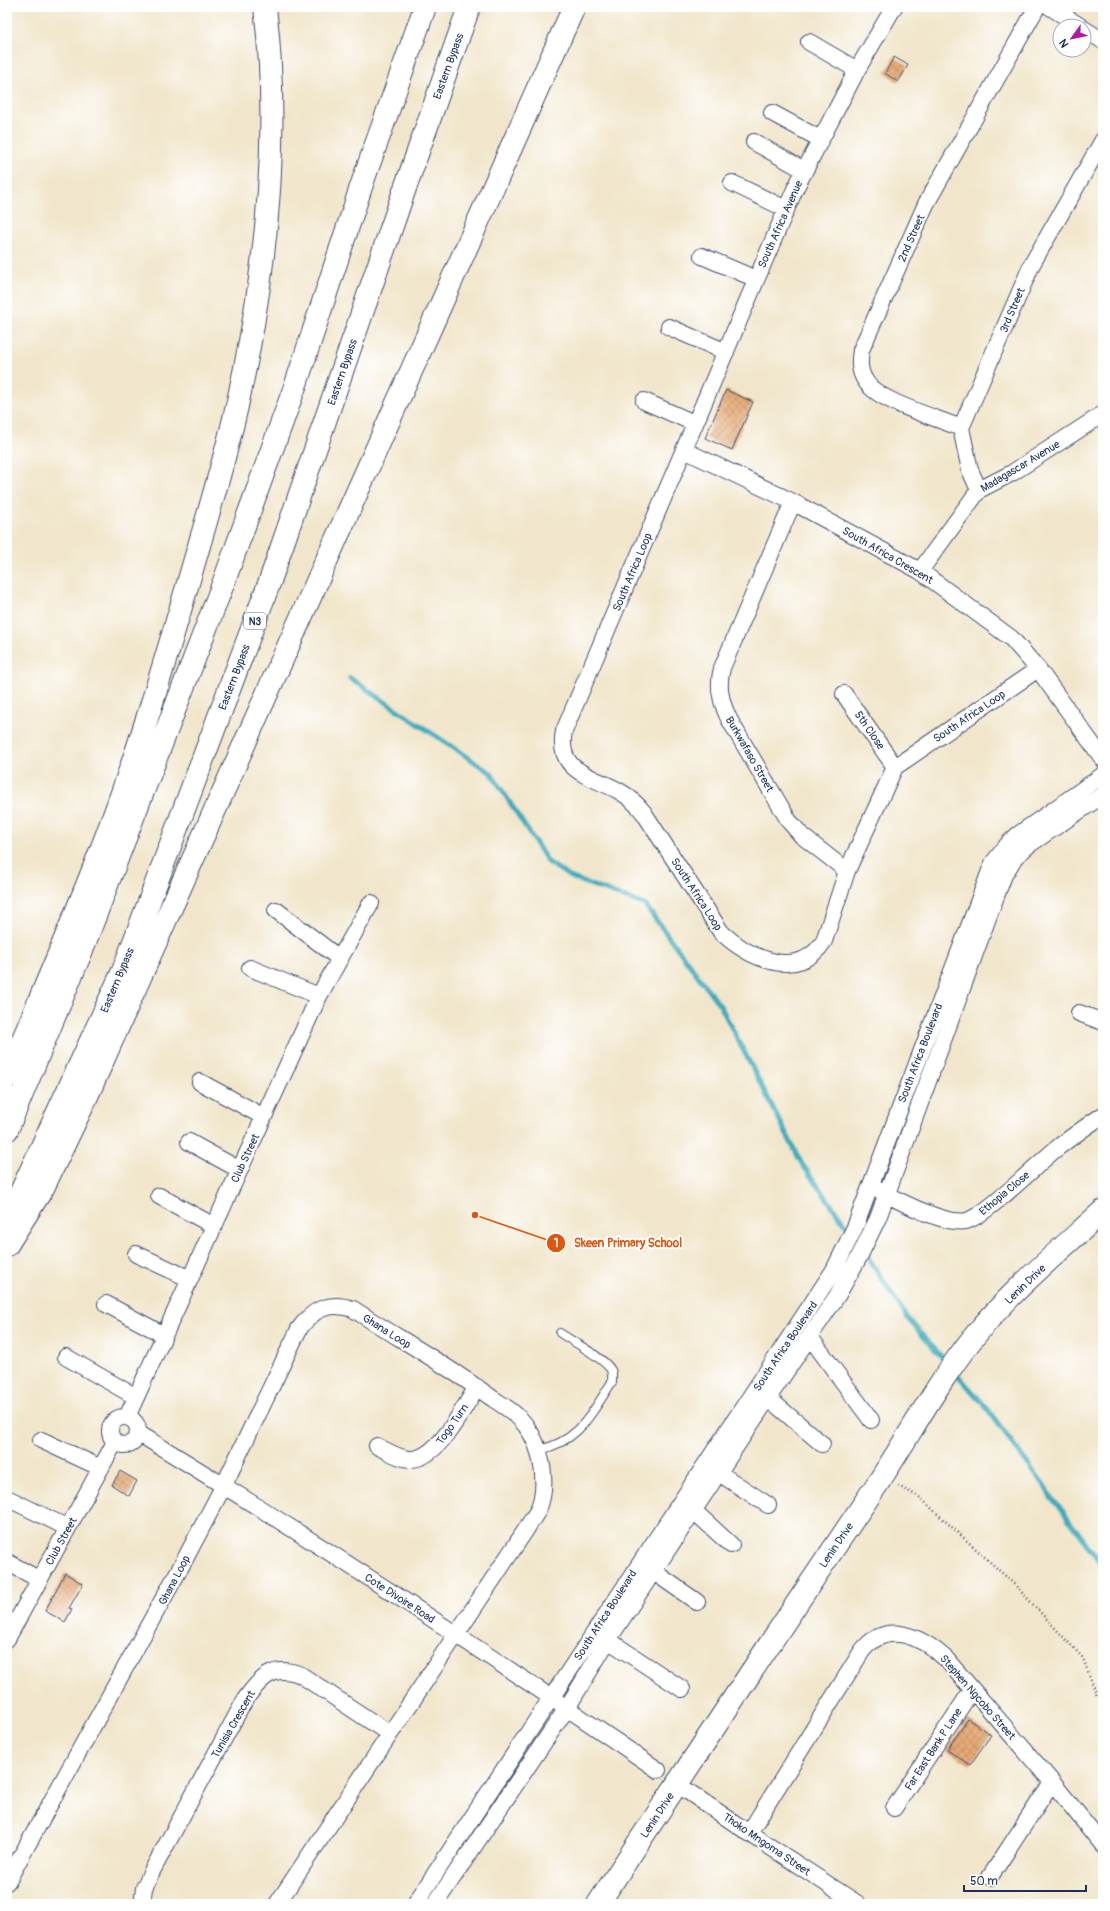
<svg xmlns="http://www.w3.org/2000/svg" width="1110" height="1911" viewBox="0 0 1110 1911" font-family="Pangolin,sans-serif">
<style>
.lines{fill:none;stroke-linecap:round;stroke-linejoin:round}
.stream{stroke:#3eabbd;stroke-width:5}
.building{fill:url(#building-cross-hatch)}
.lane-casing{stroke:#3b4a6e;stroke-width:10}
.street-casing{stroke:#3b4a6e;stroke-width:18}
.secondary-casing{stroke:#3b4a6e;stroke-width:24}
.highway-casing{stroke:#3b4a6e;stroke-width:24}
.path{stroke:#3b4a6e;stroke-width:2.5;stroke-dasharray:1 3;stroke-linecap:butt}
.lane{stroke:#fff;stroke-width:8}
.street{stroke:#fff;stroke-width:16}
.secondary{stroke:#fff;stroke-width:22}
.highway{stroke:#fff;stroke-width:22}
.labels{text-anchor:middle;stroke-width:4;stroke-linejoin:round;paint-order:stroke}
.shield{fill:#fff;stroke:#5f6d8e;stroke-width:1}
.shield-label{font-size:10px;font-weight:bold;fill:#1b2f5e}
.street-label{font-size:11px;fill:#1b2f5e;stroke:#fff}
.leader{fill:none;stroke:#de5710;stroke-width:1.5}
.callout-dot{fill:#de5710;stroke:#fff;stroke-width:1.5}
.mark-label{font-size:12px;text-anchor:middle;font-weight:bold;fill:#fff}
.callout-label{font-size:12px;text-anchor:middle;font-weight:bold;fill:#de5710;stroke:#fff;stroke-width:4;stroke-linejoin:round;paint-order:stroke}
</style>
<defs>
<pattern id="building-cross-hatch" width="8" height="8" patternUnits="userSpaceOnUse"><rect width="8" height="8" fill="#e6aa76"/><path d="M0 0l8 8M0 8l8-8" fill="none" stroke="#ba8b64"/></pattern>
</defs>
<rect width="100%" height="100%" fill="#fff"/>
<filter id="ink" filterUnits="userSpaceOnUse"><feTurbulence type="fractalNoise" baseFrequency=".025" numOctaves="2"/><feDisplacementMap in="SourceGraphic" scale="8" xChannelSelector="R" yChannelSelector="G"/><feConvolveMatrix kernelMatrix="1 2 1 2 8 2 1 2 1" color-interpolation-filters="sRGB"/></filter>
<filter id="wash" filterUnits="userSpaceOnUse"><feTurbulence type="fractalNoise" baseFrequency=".012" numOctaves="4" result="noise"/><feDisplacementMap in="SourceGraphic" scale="16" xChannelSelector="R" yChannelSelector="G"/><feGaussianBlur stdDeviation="0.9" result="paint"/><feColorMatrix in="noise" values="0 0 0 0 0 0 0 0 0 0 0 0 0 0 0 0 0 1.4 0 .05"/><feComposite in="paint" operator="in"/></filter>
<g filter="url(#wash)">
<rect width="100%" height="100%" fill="#f1e6cb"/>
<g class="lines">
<!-- stream -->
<path class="stream" d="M350 678 491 773 548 862 570 877 645 905 721 1007 802 1164 850 1231
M864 1251 909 1320 947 1363
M955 1372 986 1407 1103 1566"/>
</g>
<g id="blocks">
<!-- building -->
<path class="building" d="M894 57 908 65 898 82 885 73Z
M726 390 753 402 732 450 705 438Z
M120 1471 137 1481 129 1496 112 1485Z
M65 1573 83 1584 69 1608 72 1609 65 1622 45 1611Z
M968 1719 991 1735 970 1765 947 1750Z"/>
</g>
</g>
<g filter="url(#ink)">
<use href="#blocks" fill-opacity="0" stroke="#3b4a6e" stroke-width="1"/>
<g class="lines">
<!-- lane casing -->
<g class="lane-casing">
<path id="lane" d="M539 1450C580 1441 590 1415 612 1382 612 1378 613 1374 611 1370 603 1357 573 1342 560 1333"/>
</g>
<!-- street casing -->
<g class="street-casing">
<path id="street" d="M894 7 857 70 795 189 564 731C556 772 590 775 619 791 630 797 637 804 644 813L721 932C749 958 798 982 824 941L847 871 895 767 1038 669
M1050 7 1080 26
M1084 29 1103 41
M809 42 857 70
M772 113 820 139
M754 142 804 170
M732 183 786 209
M702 256 756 279
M669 327 726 352
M644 401 694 423
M961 428C938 418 880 402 867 383 859 373 859 362 861 350L926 204 1037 7
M684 450 793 502 920 571 1011 638 1038 669 1103 759
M979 490 970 470 961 428 1032 264 1103 140
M793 502 722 668C717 687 721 702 729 719L789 821 802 836 847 871
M920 571 979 490 1012 473 1103 414
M844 694 895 767
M276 910 340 959
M250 968 319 996
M1079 1013 1103 1022
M200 1082 264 1117
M189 1142 240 1170
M878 1190C897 1200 944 1225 966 1221 986 1216 1037 1164 1056 1149 1071 1137 1087 1126 1103 1115
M159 1196 214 1226
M136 1254 190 1279
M106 1304 164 1335
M810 1337 871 1420
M66 1357 136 1397
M768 1398 822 1444
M127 1417 319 996 371 903
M110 1431a14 14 0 1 1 28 0a14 14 0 1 1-28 0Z
M138 1433C314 1540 487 1653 658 1770
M41 1440 101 1468
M377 1446C387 1451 398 1458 409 1459 438 1461 463 1408 477 1387
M719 1473 768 1505
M7 1498 68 1528
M694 1511 731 1545
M7 1562 40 1580
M654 1572 697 1602
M7 1639 115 1442
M608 1640 682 1689
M677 1784 749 1833 858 1904
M894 1808 972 1690
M749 1833 862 1651C887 1619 922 1637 946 1659L1052 1782 1103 1845
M990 1877 1052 1782
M7 1882 184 1561 224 1485 299 1329C313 1309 329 1301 353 1309 398 1338 445 1364 489 1396 502 1405 517 1413 526 1426 542 1447 549 1485 538 1510 535 1516 530 1522 527 1528L277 1904
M142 1904 144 1888 151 1873 246 1698C262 1677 273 1664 301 1675L390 1734
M415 1904 834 1270 855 1227 993 863 1008 844 1019 834 1103 775
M435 1904 567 1708 608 1640 768 1398 837 1296 859 1257 878 1218 989 915 1004 875 1015 857 1030 844 1103 795"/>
</g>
<!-- secondary casing -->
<g class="secondary-casing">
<path id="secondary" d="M598 1904C690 1764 782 1624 876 1486 909 1437 936 1384 973 1338 1010 1292 1059 1251 1103 1211"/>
</g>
<!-- highway casing -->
<g class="highway-casing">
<path id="highway" d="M7 1077C37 1006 67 936 95 865 133 770 162 672 191 573 207 518 224 463 237 406 266 276 281 140 265 7
M7 1130 80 955 223 584 297 381 364 178 425 7
M7 1222 123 971 270 581 403 194 469 7
M7 1245 43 1188 83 1105 574 7"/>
</g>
<!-- path -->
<path class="path" d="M898 1486 918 1496 1013 1583 1083 1658 1097 1696"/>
<!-- lane -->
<use href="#lane" class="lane"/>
<!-- street -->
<use href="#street" class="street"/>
<!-- secondary -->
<use href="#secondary" class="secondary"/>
<!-- highway -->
<use href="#highway" class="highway"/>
</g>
</g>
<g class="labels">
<!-- shield labels -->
<rect class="shield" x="244" y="613" width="22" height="16" rx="3"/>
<g class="shield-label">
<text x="255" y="625">N3</text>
</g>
<!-- street labels -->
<g class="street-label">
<text transform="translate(448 66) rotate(-70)" y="4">Eastern Bypass</text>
<text transform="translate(780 224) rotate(-66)" y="4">South Africa Avenue</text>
<text transform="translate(911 238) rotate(-66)" y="4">2nd Street</text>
<text transform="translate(1012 310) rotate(-67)" y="4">3rd Street</text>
<text transform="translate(342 372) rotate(-71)" y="4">Eastern Bypass</text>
<text transform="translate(1020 466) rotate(-31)" y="4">Madagascar Avenue</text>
<text transform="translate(888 555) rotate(30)" y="4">South Africa Crescent</text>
<text transform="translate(632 572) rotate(-67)" y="4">South Africa Loop</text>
<text transform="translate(234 677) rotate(-69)" y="4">Eastern Bypass</text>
<text transform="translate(969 716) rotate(-34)" y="4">South Africa Loop</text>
<text transform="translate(870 730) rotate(55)" y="4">5th Close</text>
<text transform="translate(750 754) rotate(60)" y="4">Burkwafaso Street</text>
<text transform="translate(697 894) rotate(57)" y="4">South Africa Loop</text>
<text transform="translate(117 980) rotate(-67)" y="4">Eastern Bypass</text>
<text transform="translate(920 1053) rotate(-69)" y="4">South Africa Boulevard</text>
<text transform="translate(245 1158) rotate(-65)" y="4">Club Street</text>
<text transform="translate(1004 1193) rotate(-40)" y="4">Ethopia Close</text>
<text transform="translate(1025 1284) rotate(-44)" y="4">Lenin Drive</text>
<text transform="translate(387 1331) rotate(32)" y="4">Ghana Loop</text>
<text transform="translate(785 1346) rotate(-56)" y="4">South Africa Boulevard</text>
<text transform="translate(452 1424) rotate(-55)" y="4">Togo Turn</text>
<text transform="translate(61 1541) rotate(-61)" y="4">Club Street</text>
<text transform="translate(836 1545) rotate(-56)" y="4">Lenin Drive</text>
<text transform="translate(174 1580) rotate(-62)" y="4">Ghana Loop</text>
<text transform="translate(400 1598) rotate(33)" y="4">Cote Divoire Road</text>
<text transform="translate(605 1615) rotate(-57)" y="4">South Africa Boulevard</text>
<text transform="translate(978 1697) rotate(49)" y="4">Stephen Ngcobo Street</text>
<text transform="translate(233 1724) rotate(-60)" y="4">Tunisia Crescent</text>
<text transform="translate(933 1749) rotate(-57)" y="4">Far East Bank P Lane</text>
<text transform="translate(657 1815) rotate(-57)" y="4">Lenin Drive</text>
<text transform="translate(767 1844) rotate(34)" y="4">Thoko Mngoma Street</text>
</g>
</g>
<!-- callouts -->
<path class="leader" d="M475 1215L556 1243"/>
<g class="callout-dot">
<circle cx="475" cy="1215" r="4"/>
<circle cx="556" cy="1243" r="10"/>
</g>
<g class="mark-label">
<text x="556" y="1247">1</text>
</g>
<g class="callout-label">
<text x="628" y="1247">Skeen Primary School</text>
</g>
<!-- margin -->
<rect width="1110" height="1911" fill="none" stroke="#fff" stroke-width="24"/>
<!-- north arrow -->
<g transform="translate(1072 38) rotate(237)"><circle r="19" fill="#ffffff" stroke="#a4acbf"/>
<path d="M0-3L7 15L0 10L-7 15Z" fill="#b5179e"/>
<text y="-6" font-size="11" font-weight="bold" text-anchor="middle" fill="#1b2f5e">N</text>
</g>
<!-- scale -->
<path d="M964 1885v6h122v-6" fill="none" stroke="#1b2f5e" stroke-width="2"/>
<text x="970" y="1885" font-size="12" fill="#1b2f5e" stroke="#ffffff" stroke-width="3" paint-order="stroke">50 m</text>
</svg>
